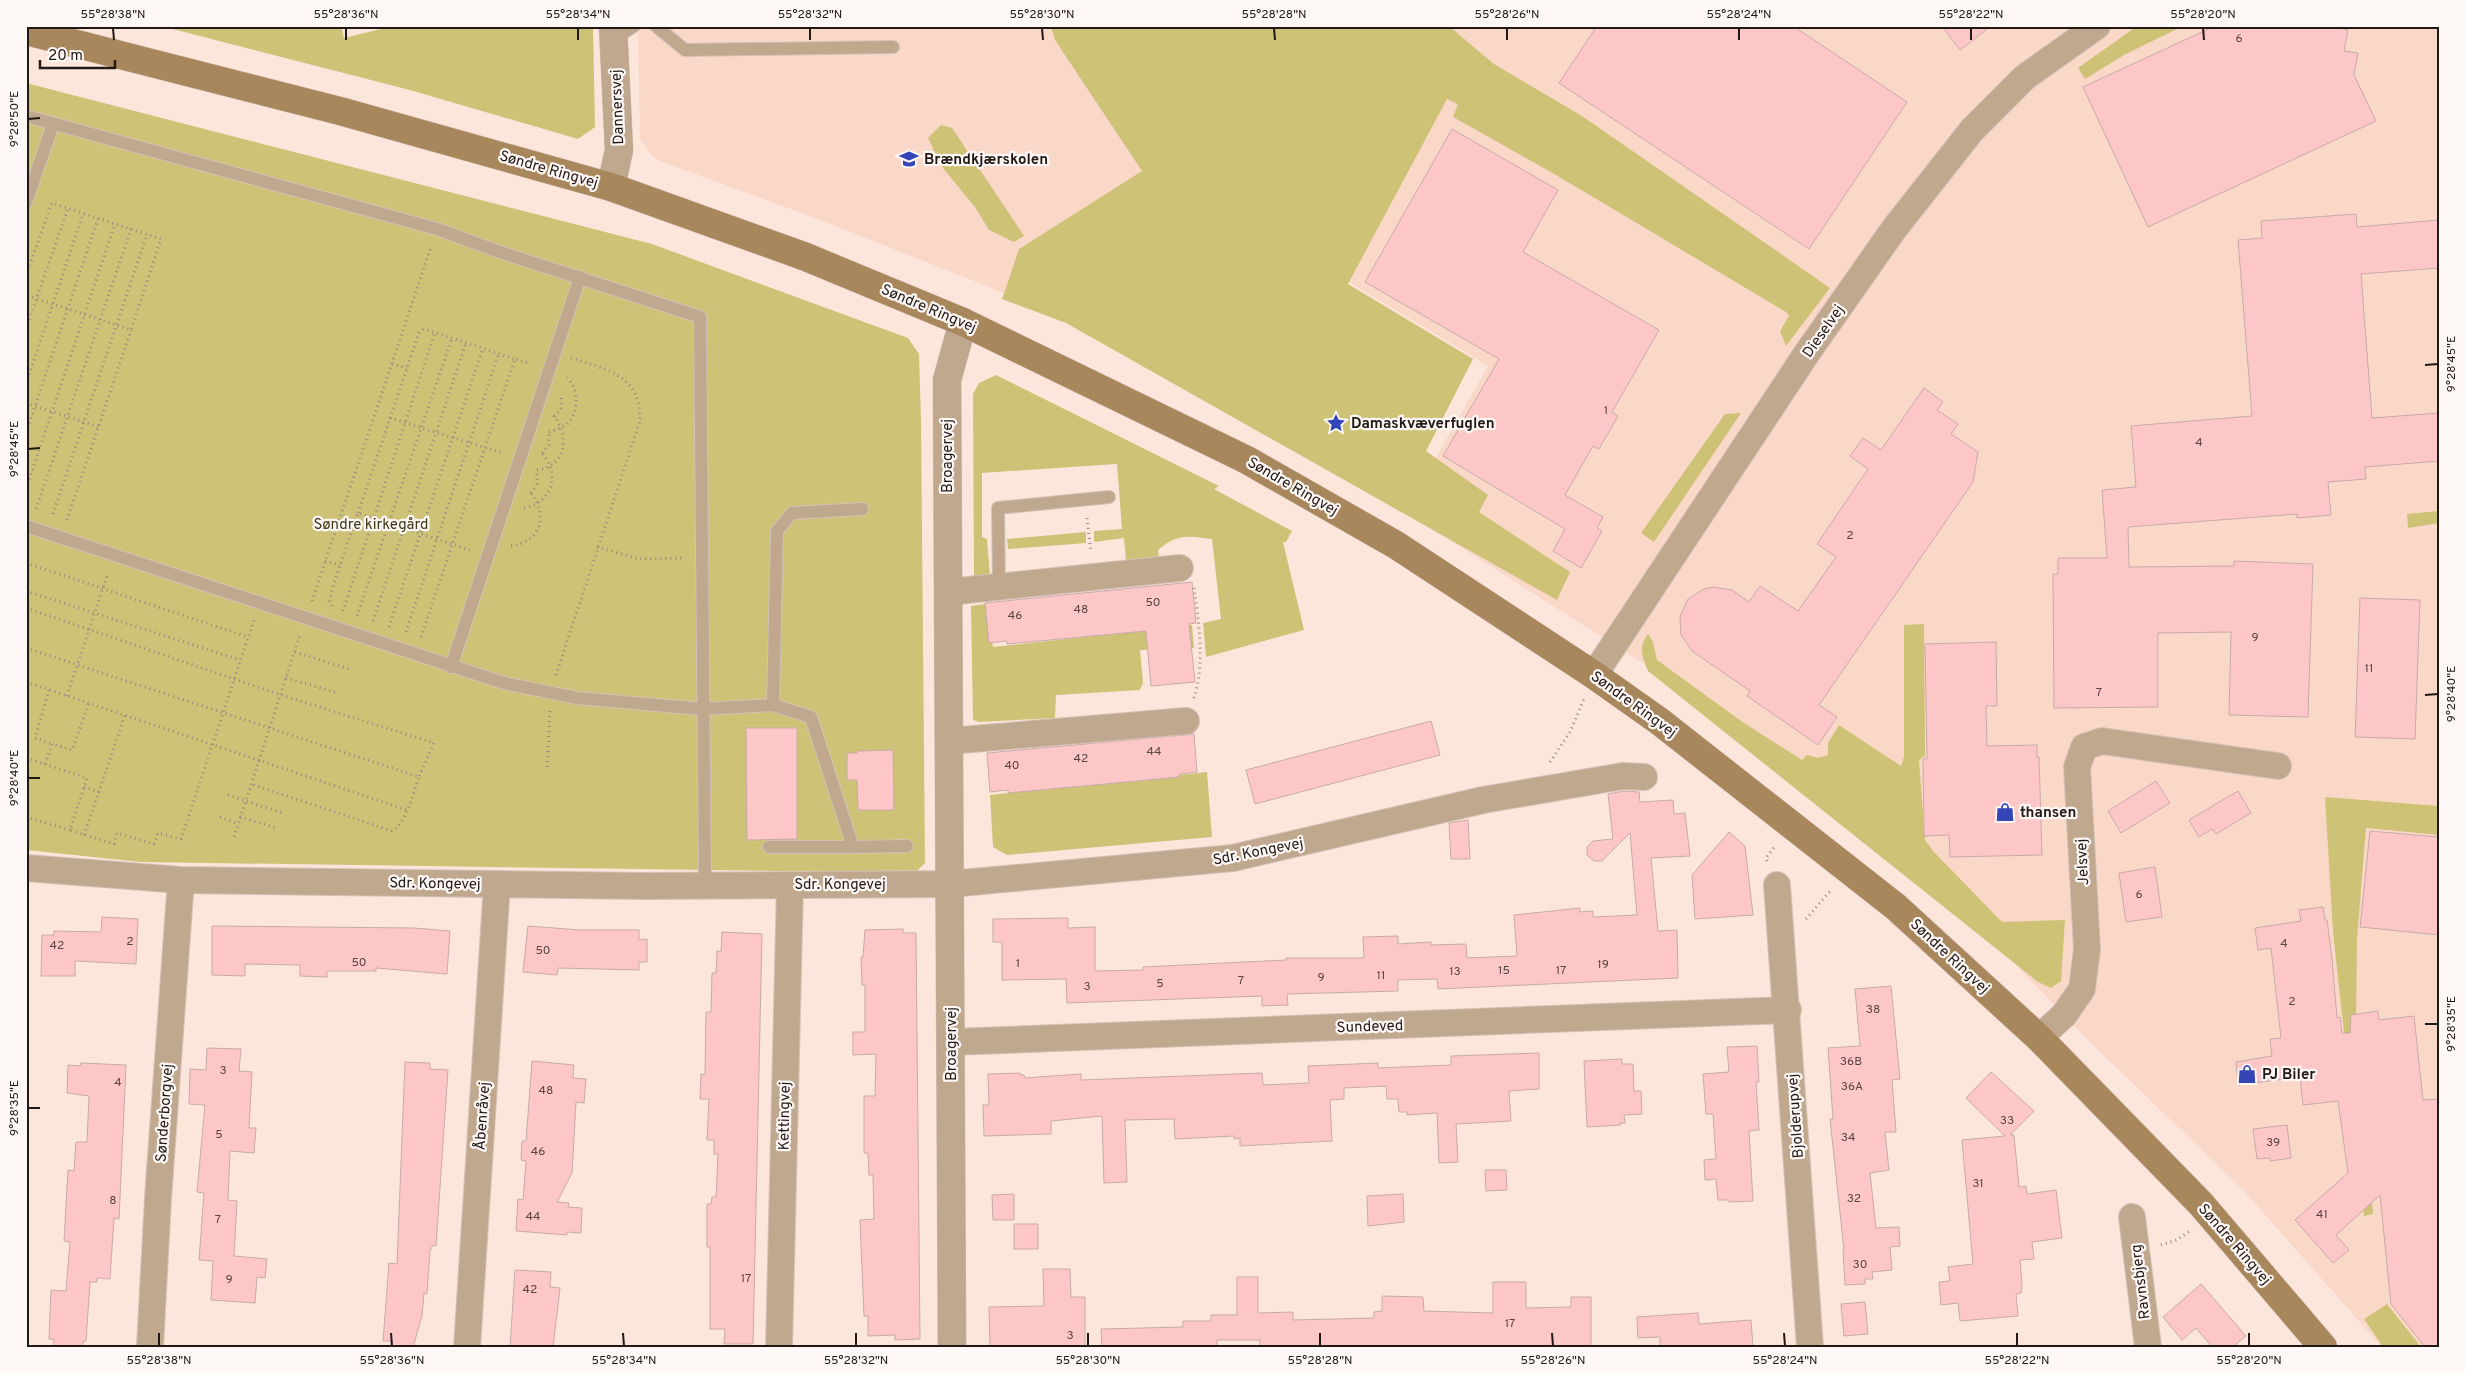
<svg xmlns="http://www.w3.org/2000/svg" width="2465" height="1373" viewBox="0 0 2465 1373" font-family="Overpass,sans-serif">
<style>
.built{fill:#fad8c8}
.green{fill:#cec277}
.building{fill:#fdc7c7;stroke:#c7aaa9}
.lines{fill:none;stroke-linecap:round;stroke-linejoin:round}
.service-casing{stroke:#d5c1b8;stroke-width:14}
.minor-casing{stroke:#d5c1b8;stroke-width:28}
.tertiary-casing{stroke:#d5c1b8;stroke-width:29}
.secondary-casing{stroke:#d5c1b8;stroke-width:29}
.path{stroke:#988880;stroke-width:3;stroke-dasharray:1 4;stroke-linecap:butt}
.service{stroke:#bfa88d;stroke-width:12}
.minor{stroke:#bfa88d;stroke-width:26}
.tertiary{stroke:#bfa88d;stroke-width:28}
.secondary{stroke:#a9875d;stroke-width:28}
.ticks{fill:none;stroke:#221914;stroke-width:2}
.labels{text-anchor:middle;stroke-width:4.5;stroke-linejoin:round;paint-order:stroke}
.number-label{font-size:12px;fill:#594441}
.street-label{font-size:15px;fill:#221914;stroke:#fdf7f5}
.poi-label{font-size:15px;font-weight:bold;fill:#221914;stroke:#fdf7f5;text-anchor:start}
.park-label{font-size:15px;fill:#3f3916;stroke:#fdf7f5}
.neatline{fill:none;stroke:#221914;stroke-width:2}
.ticks-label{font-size:12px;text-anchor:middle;fill:#221914}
</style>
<rect width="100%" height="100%" fill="#fce6dc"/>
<!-- built -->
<path class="built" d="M638 26H1371L1019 249 1004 293 831 224 660 161 652 156 640 139Z
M1447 26H2439V1347H2382L2244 1191 2093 1045 1947 894 1660 674 1405 512 1488 366 1340 277Z"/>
<!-- green -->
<path class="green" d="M161 26H341L344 38 393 26H593L595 127 578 139 410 90Z
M1051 26H1449L1494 64 1582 116 1830 288 1786 346 1780 331 1789 316 1786 312 1556 175 1453 117 1458 104 1447 99 1348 284 1473 359 1426 451 1488 495 1479 512 1570 572 1557 600 1066 323 1002 299 1019 249 1142 171 1055 40Z
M2137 26H2183L2124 55 2085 79 2078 68Z
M26 83 652 244 908 338 919 354 921 420 925 863 915 873 141 862 26 850Z
M941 125 952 128 1024 236 1014 242 989 230 975 207 942 167 928 138Z
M996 375 1219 486 1214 489 1292 531 1286 542H1283L1304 630 1206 657 1203 623 1221 619 1212 539C1188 536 1178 533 1158 550L1159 557 1126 560 1124 538 1094 542V531L1122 529 1117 464 982 473V537L987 539 990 576H974L973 394 979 383Z
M1741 413 1654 542 1641 533 1725 414Z
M2439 511V523L2408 528 2407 514Z
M1086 532V543L1008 549 1007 539Z
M985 604 993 647 1192 625 1194 648 1140 650 1143 683 1140 690 1056 695 1055 718 979 722 973 720 971 606Z
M1924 624 1925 756 1919 760 1925 840 1933 851 2002 922 2065 920 2061 981 2051 988 2038 982 1648 671C1642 656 1638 647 1648 634L1653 642 1657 660 1744 723 1802 760 1807 755 1818 758 1828 755V743L1839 725 1901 766 1904 757V625Z
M1207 772 1212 837 1007 855 993 847 990 795Z
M2325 797 2439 806V835L2366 828 2357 939 2356 1032 2373 1214 2364 1216 2333 932Z
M2387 1304 2421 1347H2383L2364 1319Z"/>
<!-- building -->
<path class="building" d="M1597 26H1793L1907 102 1809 249 1559 83Z
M1942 26H1991L1960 50Z
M2215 26H2332L2348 30 2344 51 2358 53 2354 75 2376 121 2148 227 2083 87Z
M1452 129 1558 190 1523 252 1659 330 1612 412 1618 416 1599 449 1593 446 1565 495 1603 517 1597 528 1602 531 1581 568 1553 551 1565 529 1443 456 1499 359 1365 282Z
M2356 214 2357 227 2439 220V268L2361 274 2372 418 2439 413V461L2365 467 2366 479 2328 482 2331 515 2297 518V514L2128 527 2129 567 2234 566V561L2313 564 2308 717 2229 715 2231 632 2158 633V707L2054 708 2053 574H2058V558H2107L2102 490 2136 487 2131 426 2252 416 2238 240 2262 238 2261 221Z
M1924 388 1943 402 1937 410 1958 424 1951 434 1978 452 1973 482 1819 705 1837 717 1818 745 1747 696 1750 691 1692 651 1681 635 1680 617 1688 599 1704 589 1713 587 1732 590 1749 602 1760 586 1798 611 1836 557 1817 544 1868 469 1850 456 1863 438 1881 450Z
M1192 582 1196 623 1189 624 1195 682 1151 686 1146 631 1007 644V641L989 643 985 603Z
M2360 598 2420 600 2415 739 2355 737Z
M1996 642 1997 706H1986L1987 746 2037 745V757H2039L2042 855 1950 857 1949 835 1924 836 1923 759H1927L1925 644Z
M1431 721 1440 755 1255 804 1246 770Z
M746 728H797V839L747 840Z
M1194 734 1197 772 1179 774 1180 777 1008 793V790L990 792 987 753Z
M893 750 894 810H858L857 780H847V753H857V751Z
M2156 781 2170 803 2121 833 2108 811Z
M1624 791 1639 792 1640 802 1673 800 1674 814 1685 813 1690 856 1651 858 1658 931 1677 930 1678 978 1438 989 1437 979 1398 980V991L1287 994 1288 1005 1262 1006V996L1067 1003 1066 979 1002 980V942H993V919L1068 918V928L1095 927V971L1143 970V967L1286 960V958H1364L1363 937 1398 936V944L1431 942V945L1466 944 1467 958 1517 956 1514 915 1580 908V912L1593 911V917L1637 915 1630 833 1602 861H1594L1587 855V847L1593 841 1613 839 1608 794Z
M2238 791 2251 813 2216 834 2212 829 2199 837 2189 820Z
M1468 820 1470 859H1451L1449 823Z
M2370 831 2439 837V935L2360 927Z
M1729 832 1745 846 1753 915 1695 919 1692 875Z
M2155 867 2162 917 2126 922 2119 873Z
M2323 907 2325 920H2327L2332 959 2337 1018 2340 1017 2342 1033H2350L2351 1015 2378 1011 2379 1020 2414 1016 2423 1100 2439 1099V1347H2425L2391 1304 2380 1195 2336 1235 2349 1250 2333 1263 2295 1220 2348 1173 2338 1101 2303 1105 2300 1077 2238 1085 2236 1062 2272 1056 2270 1039 2281 1038 2271 948 2258 950 2255 928 2301 921 2299 910Z
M102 917 138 919 136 964 75 961V976H41L42 935H54V931L101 932Z
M212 926 414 928 450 931 447 974 376 968V971H327V977L300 976V965L245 964V976L212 975Z
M528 926 581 930H639V940L647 939V962H639V970L558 968 557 975 523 972Z
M903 929V933H916L920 1339 895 1340V1335L868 1336V1316H864L860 1220 874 1219 873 1175H869L868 1153H864V1096H875L876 1054 853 1055V1032H865V985H862L861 957H863L865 930Z
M722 932 762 934 753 1344H724L725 1329H710V1247H707V1204H711L712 1197H716L718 1154H714V1140H707L709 1099H700L701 1074 705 1075 706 1012H711L712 973H716L717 951 721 952Z
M1891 986 1900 1079 1892 1080 1896 1132H1885L1889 1170 1870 1173 1876 1228 1899 1227 1900 1246 1890 1247 1892 1270 1872 1272 1873 1279H1865V1284L1845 1285 1843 1250H1844L1830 1119H1833L1828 1048 1860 1046 1855 989Z
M1757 1046 1759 1082H1756L1759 1130 1749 1131 1753 1201 1729 1202V1200H1718L1716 1179 1705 1180 1704 1160 1716 1159 1713 1114H1706L1703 1074 1729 1072 1727 1047Z
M207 1048 241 1049 239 1071 252 1072 249 1128H256L254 1153 230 1151 228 1200 237 1201 234 1256 267 1259 265 1278 257 1277 255 1303 211 1300 213 1261 199 1260 204 1193 197 1192 205 1105 189 1104 190 1069 206 1070Z
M1539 1053V1089L1509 1091 1511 1121 1456 1124 1458 1162 1439 1163 1437 1113 1407 1115V1112H1399L1398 1099H1387L1386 1086 1344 1088V1099L1330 1100 1332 1141 1240 1146V1138L1234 1139V1136L1175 1139 1174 1119 1125 1120 1127 1182 1104 1183 1102 1116 1051 1121V1134L984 1136 983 1105H989L988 1074 1020 1073V1075H1024L1025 1078 1081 1074V1080L1262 1073 1263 1085 1309 1083 1308 1066 1378 1063V1068L1451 1065V1056Z
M1622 1059V1064H1633L1634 1091H1641L1642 1114 1624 1115 1625 1123H1620L1621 1125 1587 1127 1584 1061Z
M532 1061 574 1065 573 1078 586 1079 584 1103 576 1102 572 1173 557 1202 569 1203 568 1207 582 1208 581 1233 567 1232V1235L516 1231 518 1199 523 1200 526 1161 521 1160 522 1141H526Z
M405 1062 430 1063V1069L448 1070 436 1246 433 1245 430 1251 427 1294 424 1293 422 1316 413 1347H391V1341H383L389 1263 397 1264Z
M81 1063 126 1065 119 1219 114 1218 110 1279 97 1278V1282H90L86 1341H83V1347H53L54 1339H49L51 1290 66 1291 70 1242 64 1241 68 1170 74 1171 76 1142H87L89 1096 67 1093 68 1065 80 1066Z
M1991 1072 2034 1111 2010 1135H2014L2019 1187 2026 1186 2027 1194 2056 1190 2062 1238 2032 1242 2034 1259 2020 1260 2022 1285 2021 1293 2016 1294 2018 1316 1960 1321 1958 1303 1941 1305 1939 1282 1950 1281 1948 1267 1973 1264 1962 1140 2005 1136 1966 1098Z
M2287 1125 2291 1158 2270 1161V1158L2257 1159 2253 1129Z
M1485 1170H1506L1507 1190 1486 1191Z
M1014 1194V1220H993L992 1195Z
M1403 1194 1404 1222 1368 1226 1367 1196Z
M1014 1224H1038V1249H1014Z
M1043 1269H1070L1071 1297H1085V1347H990L989 1307 1044 1306Z
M515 1270 551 1272 550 1287 560 1288 553 1347H510Z
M1237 1277H1258V1313L1293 1312V1320L1374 1318V1312L1382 1311V1296L1423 1297 1424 1311 1493 1313V1282H1526V1308L1571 1307V1297H1591V1347H1260V1340H1217V1347H1102L1101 1329 1183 1327V1321H1211V1315H1237Z
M2201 1284 2246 1336 2233 1347H2212L2196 1328 2182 1340 2163 1317Z
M1865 1302 1868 1334 1844 1336 1841 1304Z
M1698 1313 1699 1324 1751 1320 1753 1347H1660V1337L1638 1338 1637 1317Z"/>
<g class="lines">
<!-- service casing -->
<g class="service-casing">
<path id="service" d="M656 26 685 50 893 47
M614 39 634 26
M26 116 437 229 497 251 700 317 705 885
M26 203 53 124
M26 526 504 683 577 698 702 709 773 705 811 717 853 847 907 846
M999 587 998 508 1109 497
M451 667 580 277
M773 705 777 531 792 513 862 509
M769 847H853"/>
</g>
<!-- minor casing -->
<g class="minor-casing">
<path id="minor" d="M948 592 1180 568
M1594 675 1807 353 1894 229 1972 130 2025 77 2097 26
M949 741 1186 721
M26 868 181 880 644 886 950 884 1233 858 1483 800 1623 776 1644 777
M1777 885 1810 1347
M2039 1038 2064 1015 2082 989 2087 949 2077 767 2084 747 2102 741 2278 766
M951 1042 1788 1010
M2132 1217 2148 1347
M150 1347 158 1198 181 880
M467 1347 497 884
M779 1347 790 885"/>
</g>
<!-- tertiary casing -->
<g class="tertiary-casing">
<path id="tertiary" d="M611 187 619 150 613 26
M952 1347 947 380 963 322"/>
</g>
<!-- secondary casing -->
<g class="secondary-casing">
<path id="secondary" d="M26 31 340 111 611 187 806 257 963 322 1247 460 1396 545 1594 675 1659 721 1896 907 2039 1038 2201 1204 2323 1347"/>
</g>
<!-- path -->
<path class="path" d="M26 275 52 203 161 239 131 330 26 295
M26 329 68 208
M392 364 407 368
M26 384 83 214
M26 403 99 427
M555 417 562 407 561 395
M390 418 502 453
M549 432C555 430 562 428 567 424 579 413 579 388 567 378
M26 433 98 219
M542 453 549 445V434
M537 470C567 466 570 435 553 415
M26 489 115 224
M531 493 537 484V470
M524 508C553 502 561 474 541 452
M36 509 131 229
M358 513 419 333 424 329 515 359
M53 514 147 234
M1087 518 1091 552
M67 520 131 330
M511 546C542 542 550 511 528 491
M597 547 639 559 685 558
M325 561 340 565
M26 563 248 637
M26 591 240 660
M312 601 431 247
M332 606 330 601 332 589 358 513 470 550
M26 608 281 695 434 743 419 777
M343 611 435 332
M357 616 452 338
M373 621 466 343
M389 627 483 348
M406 632 499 353
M421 637 515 359 531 364
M26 648 419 777C414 792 405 825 392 831L251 784
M295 652 349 669
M556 675 640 421C641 375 608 370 571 358
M286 678 338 693
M26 682 407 810
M49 690 35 738 52 744
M67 696 108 573
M1194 698C1205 665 1199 622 1194 588
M26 758 87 778 70 830 114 844 117 833 154 844 158 833 181 839 254 620
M1550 762 1570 732 1584 699
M45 764 52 744 72 750 89 703
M547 767 550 710
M84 787 99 792
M228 795 282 813
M26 817 70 830
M220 817 238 824
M240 817 276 828
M84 835 125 715
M234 837 300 635
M1767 861 1766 858 1775 846
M1806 919 1831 890
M2161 1245 2177 1240 2191 1230"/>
<!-- service -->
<use href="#service" class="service"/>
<!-- minor -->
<use href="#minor" class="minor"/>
<!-- tertiary -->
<use href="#tertiary" class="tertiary"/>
<!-- secondary -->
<use href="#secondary" class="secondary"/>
</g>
<!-- ticks -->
<path class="ticks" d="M113 28 114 40M346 28V40M578 28V40M810 28V40M1042 28 1043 40M1274 28 1275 40M1507 28V40M1739 28V40M1971 28V40M2203 28 2204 40M28 119 40 118M2425 365 2438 364M28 449 40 448M2425 695 2438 694M28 778H40M2425 1024H2438M28 1108H40M159 1333V1346M391 1333 392 1346M623 1333 624 1346M856 1333V1346M1088 1333V1346M1320 1333V1346M1552 1333 1553 1346M1784 1333 1785 1346M2017 1333V1346M2249 1333V1346"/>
<!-- icons -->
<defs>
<g id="school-bare" transform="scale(1.5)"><path d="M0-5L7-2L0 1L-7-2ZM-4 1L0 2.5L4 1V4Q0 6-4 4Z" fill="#3345b7" stroke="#fdf7f5" stroke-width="2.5" paint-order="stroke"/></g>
<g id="sight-bare" transform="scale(1.5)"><path d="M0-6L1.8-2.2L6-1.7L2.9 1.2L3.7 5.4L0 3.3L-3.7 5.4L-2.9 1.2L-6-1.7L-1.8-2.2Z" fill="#3345b7" stroke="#fdf7f5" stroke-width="2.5" paint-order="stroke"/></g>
<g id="shop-bare" transform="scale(1.5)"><path d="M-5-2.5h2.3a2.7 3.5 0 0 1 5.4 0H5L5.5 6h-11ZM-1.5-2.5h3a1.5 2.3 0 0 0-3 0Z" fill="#3345b7" stroke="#fdf7f5" stroke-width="2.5" paint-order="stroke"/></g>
</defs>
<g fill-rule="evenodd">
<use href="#school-bare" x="909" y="159"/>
<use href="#sight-bare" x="1336" y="423"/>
<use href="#shop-bare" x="2005" y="812"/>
<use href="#shop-bare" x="2247" y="1074"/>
</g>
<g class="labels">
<!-- number labels -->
<g class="number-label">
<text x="2239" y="42">6</text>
<text x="1606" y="414">1</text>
<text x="2199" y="446">4</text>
<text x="1850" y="539">2</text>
<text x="1153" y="606">50</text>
<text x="1081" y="613">48</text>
<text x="1015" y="619">46</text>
<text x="2255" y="641">9</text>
<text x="2369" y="672">11</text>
<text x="2099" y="696">7</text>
<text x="1154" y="755">44</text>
<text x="1081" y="762">42</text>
<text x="1012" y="769">40</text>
<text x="2139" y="898">6</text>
<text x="130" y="945">2</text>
<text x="2284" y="947">4</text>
<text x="57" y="949">42</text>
<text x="543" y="954">50</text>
<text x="359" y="966">50</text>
<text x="1018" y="967">1</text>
<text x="1603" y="968">19</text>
<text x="1504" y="974">15</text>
<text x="1561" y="974">17</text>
<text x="1455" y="975">13</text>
<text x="1381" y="979">11</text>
<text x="1321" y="981">9</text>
<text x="1241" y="984">7</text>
<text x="1160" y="987">5</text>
<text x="1087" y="990">3</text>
<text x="2292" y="1005">2</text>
<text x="1873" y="1013">38</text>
<text x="1851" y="1065">36B</text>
<text x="223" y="1074">3</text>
<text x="118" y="1086">4</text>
<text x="1852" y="1090">36A</text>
<text x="546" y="1094">48</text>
<text x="2007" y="1124">33</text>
<text x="219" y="1138">5</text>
<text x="1848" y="1141">34</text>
<text x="2273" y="1146">39</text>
<text x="538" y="1155">46</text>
<text x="1978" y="1187">31</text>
<text x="1854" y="1202">32</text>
<text x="113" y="1204">8</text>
<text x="2322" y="1218">41</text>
<text x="533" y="1220">44</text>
<text x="218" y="1223">7</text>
<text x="1860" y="1268">30</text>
<text x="746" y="1282">17</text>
<text x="229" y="1283">9</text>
<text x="530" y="1293">42</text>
<text x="1510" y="1327">17</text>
<text x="1070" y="1339">3</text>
</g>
<!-- street labels -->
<g class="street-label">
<text transform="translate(617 107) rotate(-92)" y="5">Dannersvej</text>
<text transform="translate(549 169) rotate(16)" y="5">Søndre Ringvej</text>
<text transform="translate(929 308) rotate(23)" y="5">Søndre Ringvej</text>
<text transform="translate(1823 331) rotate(-55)" y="5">Dieselvej</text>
<text transform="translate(947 456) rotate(-90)" y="5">Broagervej</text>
<text transform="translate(1293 486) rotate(30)" y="5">Søndre Ringvej</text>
<text transform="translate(1634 704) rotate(36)" y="5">Søndre Ringvej</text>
<text transform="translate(1258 851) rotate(-11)" y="5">Sdr. Kongevej</text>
<text transform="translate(2082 862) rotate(-93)" y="5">Jelsvej</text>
<text transform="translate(435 883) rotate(1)" y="5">Sdr. Kongevej</text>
<text x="840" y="889">Sdr. Kongevej</text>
<text transform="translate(1950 956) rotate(43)" y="5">Søndre Ringvej</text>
<text transform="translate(1370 1026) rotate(-2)" y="5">Sundeved</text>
<text transform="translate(951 1044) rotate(-90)" y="5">Broagervej</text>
<text transform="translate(164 1113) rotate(-86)" y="5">Sønderborgvej</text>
<text transform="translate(482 1116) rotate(-86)" y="5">Åbenråvej</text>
<text transform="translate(784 1116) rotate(-89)" y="5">Kettingvej</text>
<text transform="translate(1795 1116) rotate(-94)" y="5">Bjolderupvej</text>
<text transform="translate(2235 1244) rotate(49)" y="5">Søndre Ringvej</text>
<text transform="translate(2140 1282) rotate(-97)" y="5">Ravnsbjerg</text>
</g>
<!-- poi labels -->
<g class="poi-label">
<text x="924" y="164">Brændkjærskolen</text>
<text x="1351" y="428">Damaskvæverfuglen</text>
<text x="2020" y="817">thansen</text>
<text x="2262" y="1079">PJ Biler</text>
</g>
<!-- park labels -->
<g class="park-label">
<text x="371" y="529">Søndre kirkegård</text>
</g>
</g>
<!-- border -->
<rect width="2465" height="1373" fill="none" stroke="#fdf7f5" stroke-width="55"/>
<!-- scale -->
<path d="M40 60v8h75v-8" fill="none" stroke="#221914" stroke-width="2.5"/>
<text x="48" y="60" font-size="15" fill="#221914" stroke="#fdf7f5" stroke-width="4" paint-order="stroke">20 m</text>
<rect x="28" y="28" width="2410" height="1318" class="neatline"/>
<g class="ticks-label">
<text x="113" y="18">55°28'38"N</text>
<text x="346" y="18">55°28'36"N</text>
<text x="578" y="18">55°28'34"N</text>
<text x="810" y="18">55°28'32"N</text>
<text x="1042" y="18">55°28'30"N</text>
<text x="1274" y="18">55°28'28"N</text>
<text x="1507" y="18">55°28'26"N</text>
<text x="1739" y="18">55°28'24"N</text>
<text x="1971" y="18">55°28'22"N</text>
<text x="2203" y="18">55°28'20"N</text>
<text transform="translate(14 119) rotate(-90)" y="4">9°28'50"E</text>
<text transform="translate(2451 364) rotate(-90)" y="4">9°28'45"E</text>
<text transform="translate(14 449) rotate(-90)" y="4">9°28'45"E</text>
<text transform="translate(2451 694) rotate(-90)" y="4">9°28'40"E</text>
<text transform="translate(14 778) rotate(-90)" y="4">9°28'40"E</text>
<text transform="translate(2451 1024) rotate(-90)" y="4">9°28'35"E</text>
<text transform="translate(14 1108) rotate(-90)" y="4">9°28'35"E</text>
<text x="159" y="1364">55°28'38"N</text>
<text x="392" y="1364">55°28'36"N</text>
<text x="624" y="1364">55°28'34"N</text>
<text x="856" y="1364">55°28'32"N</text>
<text x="1088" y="1364">55°28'30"N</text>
<text x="1320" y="1364">55°28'28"N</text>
<text x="1553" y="1364">55°28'26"N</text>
<text x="1785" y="1364">55°28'24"N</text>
<text x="2017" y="1364">55°28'22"N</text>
<text x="2249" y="1364">55°28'20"N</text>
</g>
</svg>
